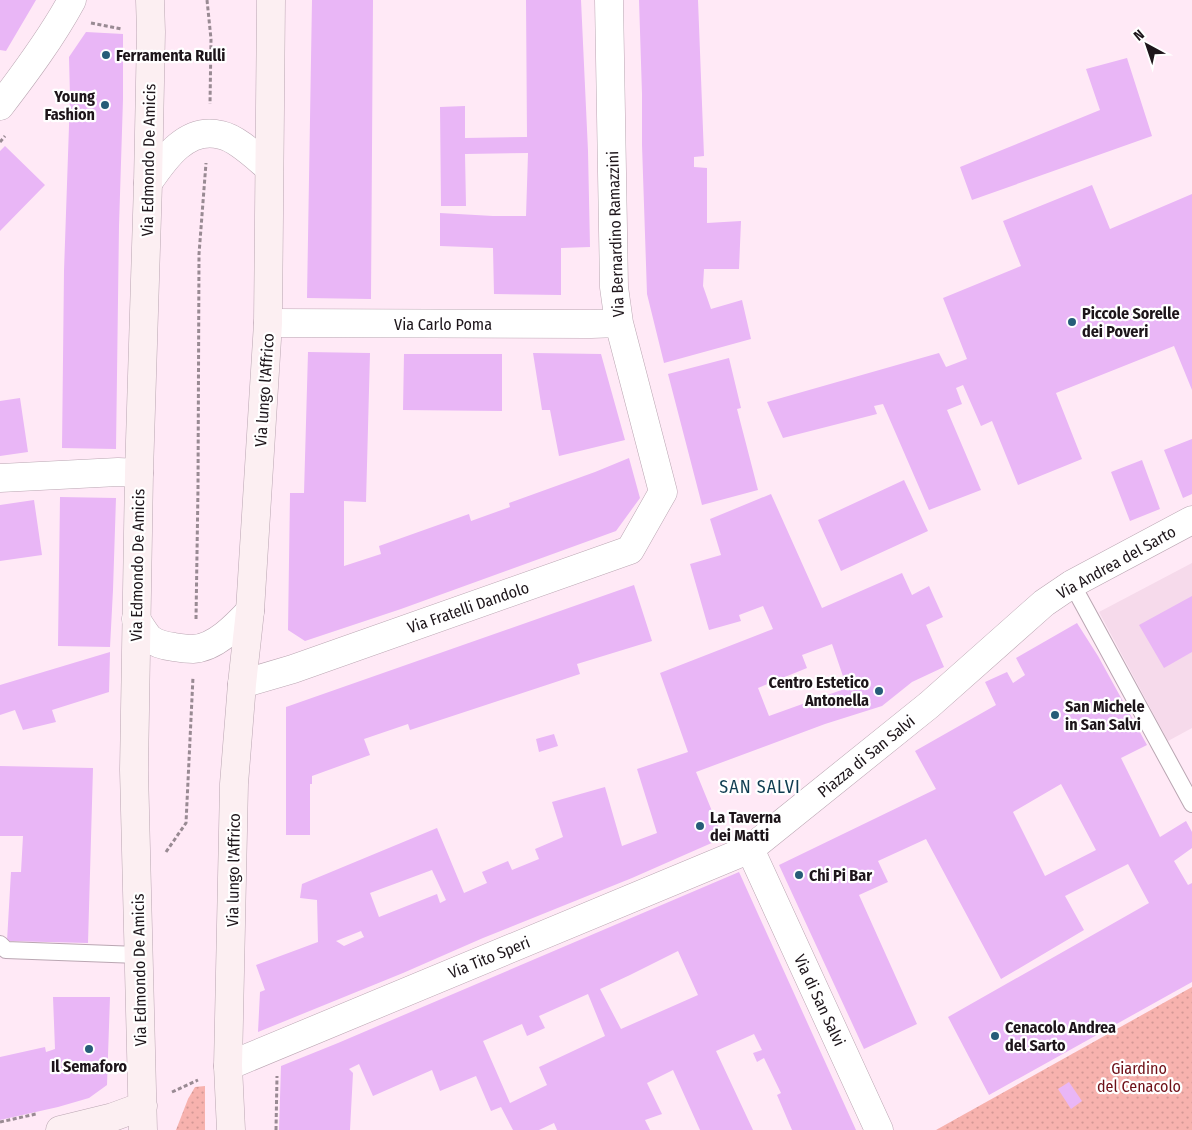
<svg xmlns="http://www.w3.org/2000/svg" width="1192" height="1130" viewBox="0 0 1192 1130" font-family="'Fira Sans Condensed',sans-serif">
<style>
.built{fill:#f6daeb}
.grass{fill:url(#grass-dots)}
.building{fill:#e9b6f6;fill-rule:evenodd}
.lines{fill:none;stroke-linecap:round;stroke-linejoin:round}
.lane-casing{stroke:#baa6b2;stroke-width:18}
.street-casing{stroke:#baa6b2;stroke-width:29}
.secondary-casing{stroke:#baa6b2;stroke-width:29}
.path{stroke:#998a93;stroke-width:3;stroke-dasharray:4 2.5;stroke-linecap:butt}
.lane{stroke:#fff;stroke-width:16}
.street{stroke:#fff;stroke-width:28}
.secondary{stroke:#fceff2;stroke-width:28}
.poi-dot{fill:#265c78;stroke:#fff;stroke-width:2}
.labels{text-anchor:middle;stroke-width:4.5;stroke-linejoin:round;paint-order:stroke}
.poi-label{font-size:16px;font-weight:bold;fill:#1d151a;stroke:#fff;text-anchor:start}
.street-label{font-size:16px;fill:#1d151a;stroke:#fff}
.park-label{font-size:16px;fill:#6e1018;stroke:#fff}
.neighbourhood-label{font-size:18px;letter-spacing:1px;fill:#0f3c51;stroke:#fff}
</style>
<defs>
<pattern id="grass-dots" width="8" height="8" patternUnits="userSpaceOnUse" patternTransform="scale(1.25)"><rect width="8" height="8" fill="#f7b2ae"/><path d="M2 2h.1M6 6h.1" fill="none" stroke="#d39895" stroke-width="1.8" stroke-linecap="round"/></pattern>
</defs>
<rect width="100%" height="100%" fill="#ffe9f6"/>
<!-- built -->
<path class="built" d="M1192 563V728L1168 741 1099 612Z"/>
<!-- grass -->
<path class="grass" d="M1192 987V1130H936Z
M205 1086V1130H176L188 1099 195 1087Z"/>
<!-- building -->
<path class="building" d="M0 0H36L6 51 0 50Z
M312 0H373L371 299 307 298Z
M526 0H581L588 151 590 247 561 248V295L494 294 493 248 440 246V213L493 216H526L528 153 465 154 466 206H441L440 107 465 106V138L527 137Z
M639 0H698L704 156 694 157V167L707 168V223L741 221 739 269H704L703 286 711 309 742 300 751 339 664 363 647 294 642 145V94Z
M86 32 123 34V99L119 226 116 449 62 448 64 271 70 97 69 57Z
M1127 58 1152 136 972 200 960 167 1100 110 1086 69Z
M5 146 45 185 0 231V151Z
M1092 185 1110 229 1192 194V390L1174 346 1056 393 1082 459 1018 485 992 421 981 426 963 385 956 388 962 404 947 410 981 490 929 510 883 404 874 406 877 414 783 438 767 402 939 353 946 367 967 359 943 298 1021 266 1003 221Z
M308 352 370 353 366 502 344 501V566L381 554 379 546 469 514 471 521 510 507 509 503 595 472 629 458 640 498 616 531 401 609 305 641 288 630 290 493H304Z
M533 353 601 354 625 440 559 456 550 410H542Z
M404 354H502V411L403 410Z
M729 358 741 408 737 409 758 490 702 505 668 374Z
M20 398 28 452 0 456V401Z
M1192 439V494L1183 498 1164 450Z
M1142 460 1160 509 1130 521 1111 472Z
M904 480 928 531 841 571 818 520Z
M771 494 822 608 902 573 912 595 929 586 943 617 926 625 944 667 912 682 882 706 825 724 696 772 723 838 632 878 483 938 403 973 258 1032 260 992 265 990 256 965 318 942 317 900 300 898 302 884 437 828 464 893 487 883 482 872 508 861 512 870 539 859 535 849 563 837 552 802 605 787 622 846 657 833 637 769 688 752 660 673 773 629 763 606 739 615 741 621 709 630 690 564 721 555 710 519ZM832 644 847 688 769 716 758 688 807 668 802 655ZM432 870 446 900 440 903 437 894 379 917 370 893ZM361 931 364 937 344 946 336 941Z
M60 497 116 498 113 590 110 647 58 646Z
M34 500 42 555 0 561V505Z
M634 585 652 641 577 664 580 674 410 730 408 724 364 739 370 755 312 776V784H310V835H286V707Z
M1192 596V652L1164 668 1139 625Z
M1077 623 1098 656 1147 745 1121 758 1160 837 1186 821 1192 832V848L1174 861 1188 885 1192 883V982L989 1095 948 1017 1149 903 1128 864 1065 896 1084 930 1001 979 926 839 878 861 888 882 859 895 917 1024 864 1049 779 865 936 789 915 751 996 705 985 682 1007 672 1013 683 1025 675 1016 658ZM1061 784 1096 850 1045 876 1013 812Z
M110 652 109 692 52 710 56 722 23 730 15 710 0 715V685Z
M554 734 558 746 539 752 536 739Z
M0 766 93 768 88 943 7 941 11 872H21L23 836H0Z
M739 872 856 1130H792L777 1095 781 1093 764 1058 757 1062 753 1053 762 1050 754 1034 716 1051 753 1130H700L673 1070 647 1083 662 1114 645 1120 650 1130H557L554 1123 539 1130H513L501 1107 491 1111 476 1076 440 1091 432 1070 373 1096 359 1064 349 1069 353 1073 350 1130H279L281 1066 338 1043ZM678 951 698 995 621 1029 600 989 630 975ZM588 994 605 1036 539 1067 547 1085 510 1103 483 1041 522 1024 527 1036 545 1028 539 1016Z
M53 997H110L107 1085 89 1098 58 1107 0 1120V1057L45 1047 46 1052 55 1049Z
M1069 1082 1082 1101 1071 1109 1058 1089Z"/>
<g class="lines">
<!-- lane casing -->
<g class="lane-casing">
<path id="lane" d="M1072 584 1192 804
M0 944 6 950 138 955"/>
</g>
<!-- street casing -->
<g class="street-casing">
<path id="street" d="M0 106C26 72 52 37 72 0
M148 183C165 158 187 126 221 135 237 138 257 158 269 168
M268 323 591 324 619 323
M0 478 118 472 139 473
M136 619C140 625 144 632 149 638 156 644 165 646 174 647 180 648 187 649 193 649 215 648 236 626 250 611
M242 684 293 669 630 550 663 492 619 323 614 287 609 0
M750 849 879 1130
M228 1066 750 849 929 705 1044 603 1072 584 1192 520"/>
</g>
<!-- secondary casing -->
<g class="secondary-casing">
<path id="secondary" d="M60 1130 113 1117 143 1106
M143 1130 134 770 139 473 148 183 151 32 150 0
M231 1130 228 1066 234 784 242 684 250 611 268 323 271 0"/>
</g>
<!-- path -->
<path class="path" d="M207 0 211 39 210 104
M91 23 122 29
M0 142 5 136
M196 619 198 488 199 254 206 163
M166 852 186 823 193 677
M172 1092 198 1080
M0 1122 36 1114
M276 1130 277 1076"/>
<!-- lane -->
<use href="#lane" class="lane"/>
<!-- street -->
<use href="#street" class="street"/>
<!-- secondary -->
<use href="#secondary" class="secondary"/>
</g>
<!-- markers -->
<g class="poi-dot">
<circle cx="106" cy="55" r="5"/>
<circle cx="105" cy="105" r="5"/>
<circle cx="1072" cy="322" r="5"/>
<circle cx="879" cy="691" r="5"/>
<circle cx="1055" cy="715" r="5"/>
<circle cx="700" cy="826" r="5"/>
<circle cx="799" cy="875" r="5"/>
<circle cx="995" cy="1036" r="5"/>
<circle cx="89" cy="1049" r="5"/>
</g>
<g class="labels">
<!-- poi labels -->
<g class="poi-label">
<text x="116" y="61">Ferramenta Rulli</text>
<text x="95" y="102" text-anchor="end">Young<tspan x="95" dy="18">Fashion</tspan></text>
<text x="1082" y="319">Piccole Sorelle<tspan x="1082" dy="18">dei Poveri</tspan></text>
<text x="869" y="688" text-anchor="end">Centro Estetico<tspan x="869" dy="18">Antonella</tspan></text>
<text x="1065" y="712">San Michele<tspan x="1065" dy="18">in San Salvi</tspan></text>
<text x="710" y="823">La Taverna<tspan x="710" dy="18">dei Matti</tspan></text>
<text x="809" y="881">Chi Pi Bar</text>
<text x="1005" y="1033">Cenacolo Andrea<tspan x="1005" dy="18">del Sarto</tspan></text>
<text x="89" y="1072" text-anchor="middle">Il Semaforo</text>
</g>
<!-- street labels -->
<g class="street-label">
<text transform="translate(148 160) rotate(-89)" y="6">Via Edmondo De Amicis</text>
<text transform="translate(615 234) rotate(-92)" y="6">Via Bernardino Ramazzini</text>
<text x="443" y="330">Via Carlo Poma</text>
<text transform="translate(264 390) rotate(-86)" y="6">Via lungo l'Affrico</text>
<text transform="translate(1116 562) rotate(-29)" y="6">Via Andrea del Sarto</text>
<text transform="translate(137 565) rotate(-89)" y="6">Via Edmondo De Amicis</text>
<text transform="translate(468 607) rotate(-19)" y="6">Via Fratelli Dandolo</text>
<text transform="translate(866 756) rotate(-39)" y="6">Piazza di San Salvi</text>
<text transform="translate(233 870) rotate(-89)" y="6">Via lungo l'Affrico</text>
<text transform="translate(489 957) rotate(-22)" y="6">Via Tito Speri</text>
<text transform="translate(139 970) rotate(-91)" y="6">Via Edmondo De Amicis</text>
<text transform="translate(820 1000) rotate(65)" y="6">Via di San Salvi</text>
</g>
<!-- park labels -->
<g class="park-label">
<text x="1139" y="1074">Giardino<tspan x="1139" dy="18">del Cenacolo</tspan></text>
</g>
<!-- neighbourhood labels -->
<g class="neighbourhood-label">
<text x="760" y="793">SAN SALVI</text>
</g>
</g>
<!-- north arrow -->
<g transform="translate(1147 45) rotate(320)" stroke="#ffffff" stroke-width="4" paint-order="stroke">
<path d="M0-4L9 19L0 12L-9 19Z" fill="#1d151a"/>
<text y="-8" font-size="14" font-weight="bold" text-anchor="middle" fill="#1d151a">N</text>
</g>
</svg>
